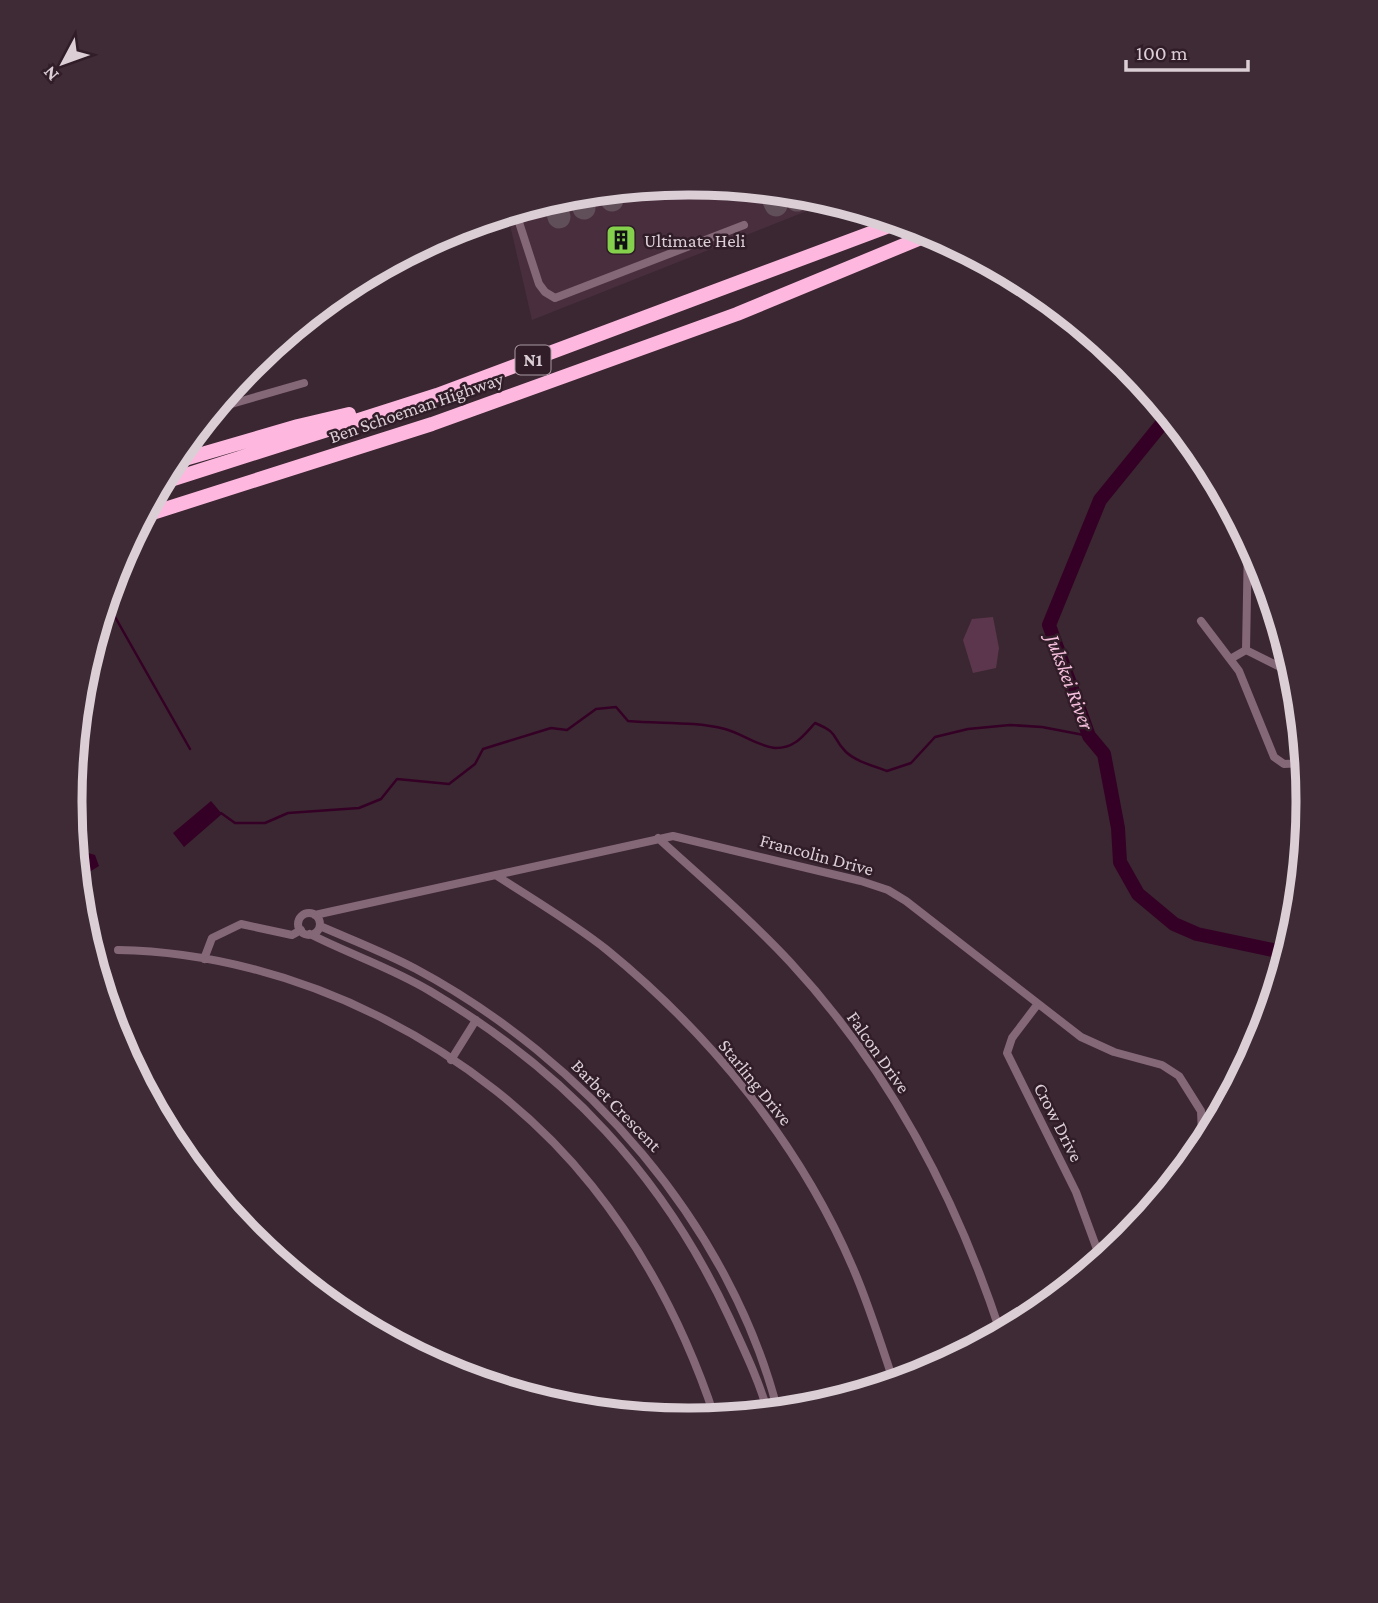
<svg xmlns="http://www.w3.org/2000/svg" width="1378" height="1603" viewBox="0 0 1378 1603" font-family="'Crimson Pro',serif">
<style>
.built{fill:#492f3e}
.green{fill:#5c364c}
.water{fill:#350025}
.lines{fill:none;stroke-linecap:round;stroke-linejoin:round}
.stream{stroke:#350025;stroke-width:2.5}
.river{stroke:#350025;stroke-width:14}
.taxiway{stroke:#604e58;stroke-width:23}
.minor{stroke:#856878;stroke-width:8}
.motorway{stroke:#feb8df;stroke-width:14}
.labels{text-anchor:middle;stroke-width:5;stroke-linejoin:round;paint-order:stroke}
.shield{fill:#301d28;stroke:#a899a1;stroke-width:2}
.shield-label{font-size:18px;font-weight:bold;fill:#dbced5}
.poi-label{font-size:19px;fill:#dbced5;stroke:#301d28;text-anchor:start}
.street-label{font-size:19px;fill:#dbced5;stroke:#301d28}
.water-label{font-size:21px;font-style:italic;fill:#f8c0df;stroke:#301d28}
.rim{fill:none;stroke:#dbced5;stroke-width:9}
</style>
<rect width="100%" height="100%" fill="#3b2732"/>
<!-- built -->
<path class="built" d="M689 183 810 194 832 201 532 320 508 216 525 211V208L569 194Z"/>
<!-- green -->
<path class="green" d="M993 617 999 648 996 668 973 673 963 640 972 619Z"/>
<!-- water -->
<path class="water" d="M211 801 222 814 184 847 173 833Z
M75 849 95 855 99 866 78 879Z"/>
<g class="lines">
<!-- stream -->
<path class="stream" d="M106 601 190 749
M221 813 235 823H265L288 813 359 808 381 799 397 779 449 784 475 764 483 749 551 728 567 730 596 709 616 707 628 721C661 724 692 721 725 729 741 733 759 747 776 748 795 748 803 736 815 723 841 734 830 736 846 752 857 762 874 766 887 771L911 763 935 737 968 729 1010 725 1042 727 1089 736"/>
<!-- river -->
<path class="river" d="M1169 415 1100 500 1049 625 1089 736 1104 754 1118 828 1120 862 1138 894 1174 924 1197 934 1287 953"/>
<!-- taxiway -->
<path class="taxiway" d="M609 190 612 200
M769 190 776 205
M579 193 584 208
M797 193V200
M554 199 559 217"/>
<!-- minor -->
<path class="minor" d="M515 210 539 284 545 292 555 298 744 225
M214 409 304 383
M1201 621 1239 671 1274 757 1284 764 1304 763
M1246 650 1248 541
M1232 658 1246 650 1294 674
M658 838C703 879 749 918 790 962 889 1069 956 1196 1001 1334
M497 876C534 900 573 923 607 950 711 1035 800 1144 853 1268 869 1305 881 1344 894 1383
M298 924a11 11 0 1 1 22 0a11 11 0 1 1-22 0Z
M315 915 673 836 861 881 888 890 906 901 1081 1037 1114 1052 1162 1065 1179 1076 1201 1111 1202 1135 1197 1153
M320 926C352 940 386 953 416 969 584 1059 731 1225 778 1412
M310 934C349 954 392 968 430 991 565 1071 664 1176 730 1319 744 1350 759 1380 768 1413
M118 950C296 953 481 1047 592 1186 648 1256 687 1333 715 1418
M204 959 212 938 241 924 292 935 301 930
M1037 1005 1012 1038 1007 1053 1076 1192 1101 1260
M451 1060 476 1020"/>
<!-- motorway -->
<path class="motorway" d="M171 463 298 426 349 414
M161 483 437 395 900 222
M143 516 432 424 737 314 933 233"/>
</g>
<!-- icons -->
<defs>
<g id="building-square" transform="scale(1.575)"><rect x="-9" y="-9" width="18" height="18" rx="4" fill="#84d04d" stroke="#301d28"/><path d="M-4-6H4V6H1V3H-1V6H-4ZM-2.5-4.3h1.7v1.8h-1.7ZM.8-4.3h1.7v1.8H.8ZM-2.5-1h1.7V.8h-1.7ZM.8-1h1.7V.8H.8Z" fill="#111"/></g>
</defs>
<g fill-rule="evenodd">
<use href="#building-square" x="621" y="240"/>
</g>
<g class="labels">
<!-- shield labels -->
<rect class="shield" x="515.5" y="345.5" width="35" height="29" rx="5"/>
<g class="shield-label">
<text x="533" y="366">N1</text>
</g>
<!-- poi labels -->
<g class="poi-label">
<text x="644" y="247">Ultimate Heli</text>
</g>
<!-- street labels -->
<g class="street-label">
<text transform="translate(416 407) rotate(-19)" y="7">Ben Schoeman Highway</text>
<text transform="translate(817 854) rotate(15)" y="7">Francolin Drive</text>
<text transform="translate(879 1052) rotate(55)" y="7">Falcon Drive</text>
<text transform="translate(756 1082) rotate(51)" y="7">Starling Drive</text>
<text transform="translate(617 1105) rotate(46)" y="7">Barbet Crescent</text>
<text transform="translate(1059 1122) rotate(63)" y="7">Crow Drive</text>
</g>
<!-- water labels -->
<g class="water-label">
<text transform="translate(1070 682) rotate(69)" y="7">Jukskei River</text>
</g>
</g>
<!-- crop -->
<path d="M0 0H1378V1603H0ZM688 195H690A606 606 0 0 1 1296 801V802A606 606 0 0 1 690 1408H688A606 606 0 0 1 82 802V801A606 606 0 0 1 688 195Z" fill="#3e2b36" fill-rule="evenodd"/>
<path class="rim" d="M688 195H690A606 606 0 0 1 1296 801V802A606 606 0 0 1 690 1408H688A606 606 0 0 1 82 802V801A606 606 0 0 1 688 195Z"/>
<!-- north arrow -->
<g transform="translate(63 63) rotate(229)" stroke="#301d28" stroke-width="5" paint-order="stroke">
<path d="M0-5L12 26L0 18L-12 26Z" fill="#dbced5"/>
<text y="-10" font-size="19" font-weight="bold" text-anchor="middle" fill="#dbced5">N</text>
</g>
<!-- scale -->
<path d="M1126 60v10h122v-10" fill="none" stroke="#dbced5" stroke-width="3.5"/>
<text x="1136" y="60" font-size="21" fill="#dbced5" stroke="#301d28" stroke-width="5" paint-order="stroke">100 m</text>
</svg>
